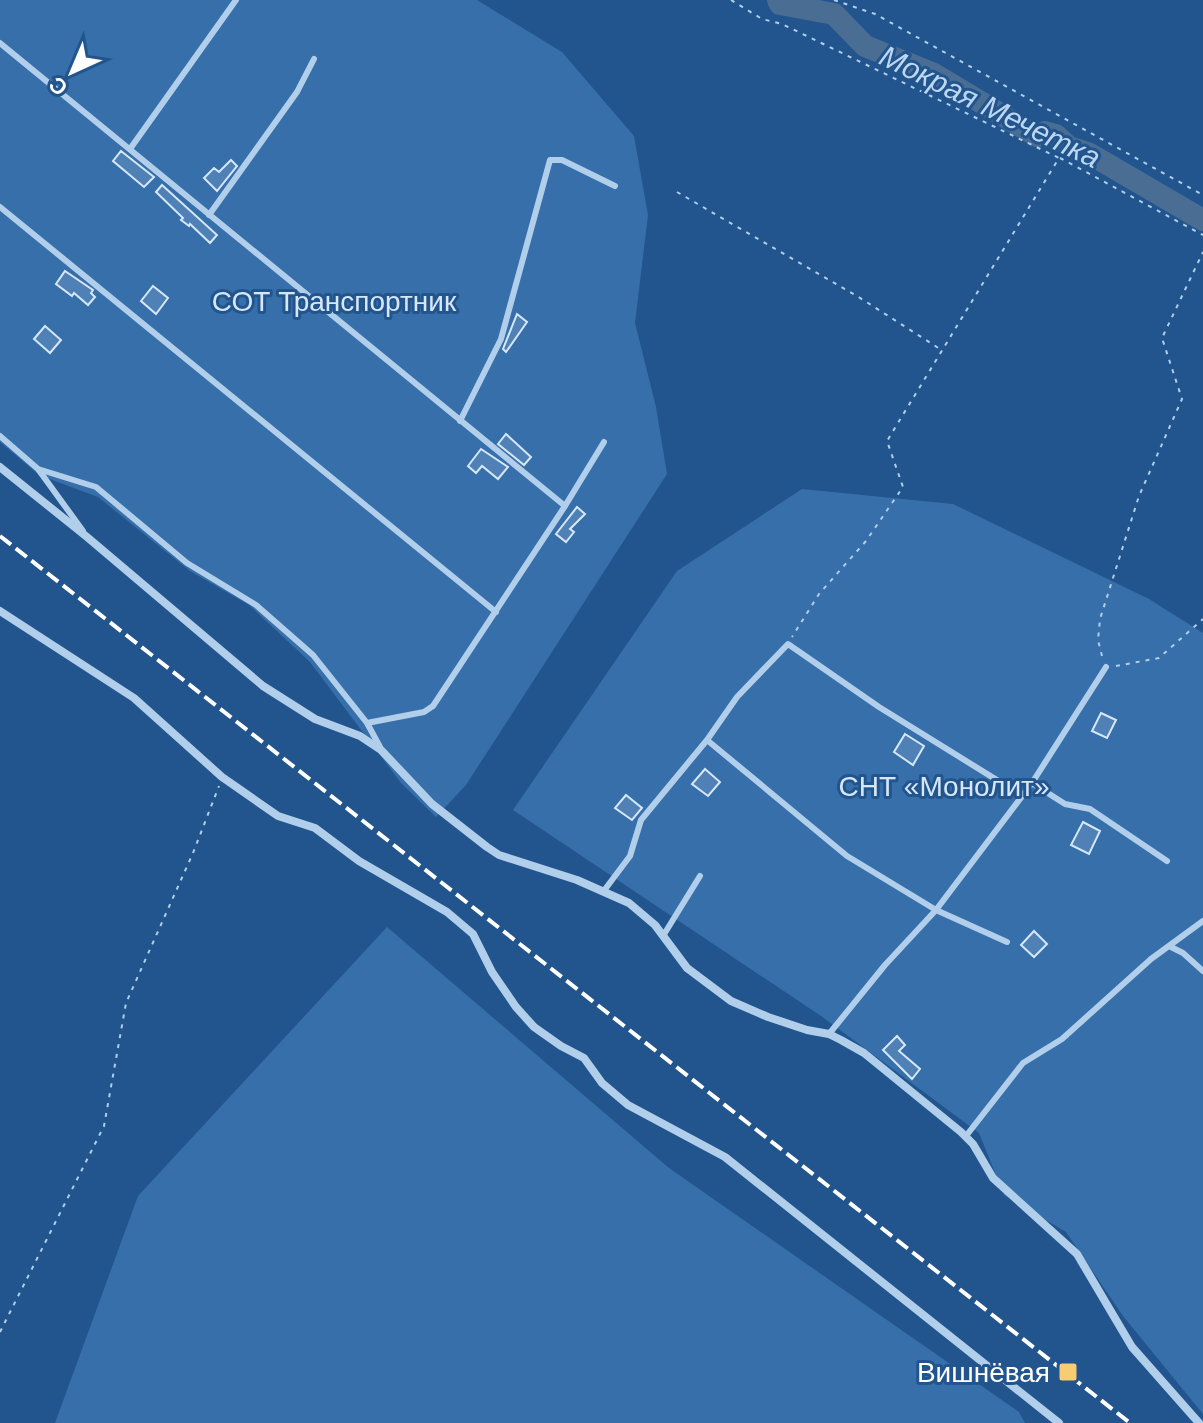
<svg xmlns="http://www.w3.org/2000/svg" width="1203" height="1423" viewBox="0 0 1203 1423" font-family="Helvetica,sans-serif">
<style>
.green{fill:#366faa}
.lines{fill:none;stroke-linecap:round;stroke-linejoin:round}
.river{stroke:#4a6d94;stroke-width:22}
.building{fill:#4f81b6;stroke:#d6e7f8;stroke-width:2}
.path{stroke:#b1ceeb;stroke-width:2;stroke-dasharray:4 6;stroke-linecap:butt}
.service{stroke:#b1ceeb;stroke-width:6}
.minor{stroke:#b1ceeb;stroke-width:8}
.rail{stroke:#fff;stroke-width:4;stroke-dasharray:14 6;stroke-linecap:butt}
.poi-dot{fill:#f7cc73;stroke:#22558d;stroke-width:3}
.labels{text-anchor:middle;stroke-width:6;stroke-linejoin:round;paint-order:stroke}
.park-label{font-size:28px;fill:#d6e7f8;stroke:#22558d}
.poi-label{font-size:28px;fill:#fff;stroke:#22558d;text-anchor:end}
.water-label{font-size:30px;font-style:italic;fill:#bdd7f2;stroke:#22558d}
</style>
<rect width="100%" height="100%" fill="#22558d"/>
<!-- green -->
<path class="green" d="M0 0H477L562 52 634 136 648 215 635 323 656 407 667 474 466 785 436 817 401 783 310 662 249 605 190 571 98 497 39 475 0 442Z
M802 489 953 504 1149 599 1203 633V1414L1123 1316 1066 1232 1004 1195 979 1133 821 1016 513 810 677 571Z
M387 927 669 1168 1019 1412 1025 1423H55L138 1196Z"/>
<g class="lines">
<!-- river -->
<path class="river" d="M778 0 780 4 834 14 865 46 934 74 1037 136 1045 132 1056 135 1069 147 1090 154 1203 220"/>
</g>
<!-- building -->
<path class="building" d="M121 151 154 177 144 187 113 161Z
M231 160 237 166 217 191 204 178 214 168 219 172Z
M162 185 217 235 210 243 190 224 189 226 181 220 183 218 156 192Z
M65 271 93 290 91 293 95 297 88 305 74 293 72 296 56 284Z
M153 286 168 298 156 314 141 301Z
M517 314 527 322 506 352 503 349Z
M45 326 61 340 50 353 34 339Z
M506 434 531 457 524 465 498 444Z
M481 449 508 467 498 479 482 466 476 473 468 466Z
M577 507 585 514 570 529 574 532 566 542 556 534Z
M1101 713 1116 720 1107 738 1092 731Z
M905 734 924 746 913 765 894 752Z
M705 769 720 782 708 796 692 784Z
M626 795 642 808 632 820 615 808Z
M1083 822 1100 831 1089 854 1071 845Z
M1034 931 1047 944 1034 957 1021 945Z
M897 1036 905 1045 899 1051 920 1069 912 1079 883 1050Z"/>
<g class="lines">
<!-- path -->
<path class="path" d="M731 0 762 19 782 24 1059 158 887 441 903 487 866 541 819 594 792 637
M834 0 875 14 1203 195
M1060 158 1203 235
M677 192 857 296 940 349
M1102 656 1098 640 1100 619 1139 496 1182 399 1162 338 1203 252
M1116 666 1159 658 1203 619
M0 1332 104 1126 126 1003 193 853 219 786"/>
<!-- service -->
<path class="service" d="M0 43 565 506
M130 149 236 0
M0 207 496 612
M209 215 297 92 314 59
M460 421 501 339 550 160H562L615 186
M0 436 38 469 96 487 187 563 256 605 313 655 367 723 380 747
M38 469 83 531
M367 723 424 712 433 706 565 506 604 442
M707 740 847 856 936 910 1007 942
M1032 783 1065 804 1090 809 1167 861
M603 892 630 856 641 820 707 740 737 697 788 644 879 707 1021 795
M663 936 700 876
M1171 947 1183 953 1203 971
M829 1034 885 965 936 910 1032 783 1106 667
M966 1136 1023 1063 1062 1039 1151 959 1203 921"/>
<!-- minor -->
<path class="minor" d="M0 467 87 537 263 686 315 719 360 736 381 750 432 804 487 847 499 855 577 880 629 903 655 925 687 968 731 1001 768 1017 807 1030 829 1034 841 1040 864 1053 961 1132 973 1144 993 1178 1077 1254 1132 1347 1199 1423
M0 611 134 698 222 777 278 816 315 828 359 861 447 912 473 934 492 972 516 1007 534 1027 561 1046 584 1058 602 1083 628 1105 725 1157 1059 1423"/>
<!-- rail -->
<path class="rail" d="M0 536 1130 1423"/>
</g>
<!-- markers -->
<rect class="poi-dot" x="1058" y="1362" width="20" height="20" rx="4"/>
<g class="labels">
<!-- park labels -->
<g class="park-label">
<text x="334" y="311">СОТ Транспортник</text>
<text x="944" y="796">СНТ «Монолит»</text>
</g>
<!-- poi labels -->
<g class="poi-label">
<text x="1050" y="1382">Вишнёвая</text>
</g>
<!-- water labels -->
<g class="water-label">
<text transform="translate(990 107) rotate(26)" y="10">Мокрая Мечетка</text>
</g>
</g>
<!-- north arrow -->
<g transform="translate(72 72) rotate(224)" stroke="#22558d" stroke-width="6" paint-order="stroke">
<path d="M0-6L14 30L0 20L-14 30Z" fill="#ffffff"/>
<text y="-12" font-size="22" font-weight="bold" text-anchor="middle" fill="#ffffff">С</text>
</g>
</svg>
